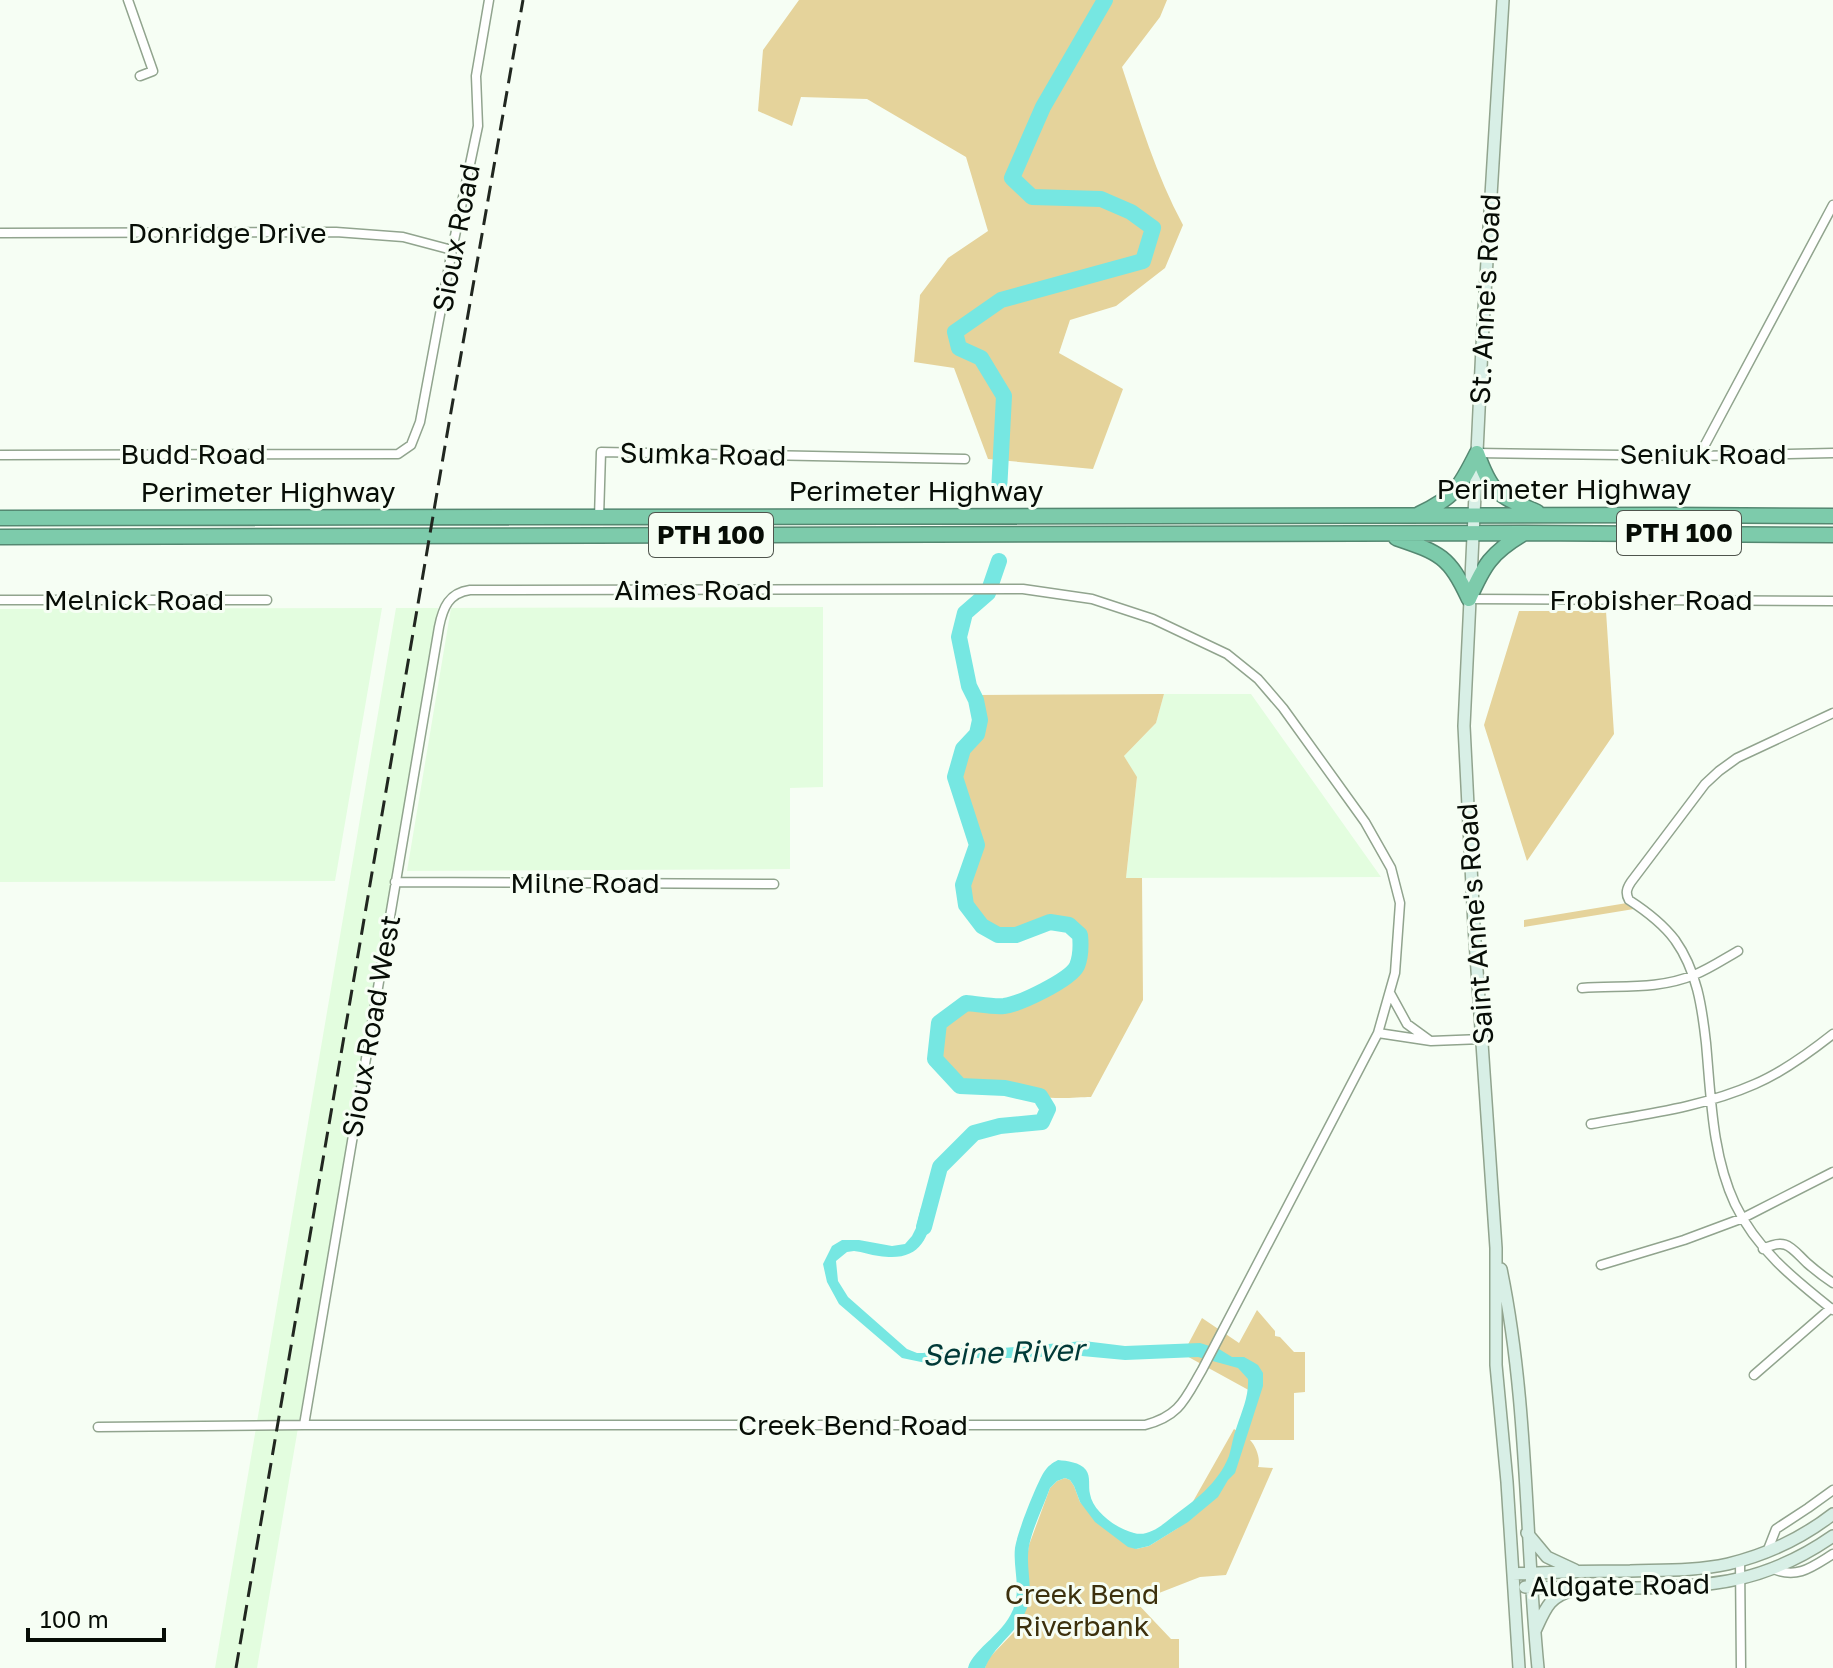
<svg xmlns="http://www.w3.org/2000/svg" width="1833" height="1668" viewBox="0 0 1833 1668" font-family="'Golos Text',sans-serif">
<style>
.built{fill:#e3fddf}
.green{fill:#e5d39b}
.water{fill:#76e7e2}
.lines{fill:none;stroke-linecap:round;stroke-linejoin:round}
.river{stroke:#76e7e2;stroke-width:16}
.street-casing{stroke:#91a48e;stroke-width:11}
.secondary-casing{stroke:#91a48e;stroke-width:14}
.highway-casing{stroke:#548871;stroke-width:17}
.street{stroke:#fff;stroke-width:8}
.secondary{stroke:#d8efe6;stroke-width:11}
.highway{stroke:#7dcbab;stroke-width:14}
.rail{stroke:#212720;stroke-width:3;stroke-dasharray:16 8;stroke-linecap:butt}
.labels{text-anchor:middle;stroke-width:6;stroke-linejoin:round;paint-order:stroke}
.shield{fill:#f6fef4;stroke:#4f554d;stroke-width:2}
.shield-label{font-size:26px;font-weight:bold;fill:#070d06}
.street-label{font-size:28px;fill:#070d06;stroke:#f6fef4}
.park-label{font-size:28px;fill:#3c300d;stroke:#f6fef4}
.water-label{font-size:30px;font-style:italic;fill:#013a38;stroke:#f6fef4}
</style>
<rect width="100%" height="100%" fill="#f6fef4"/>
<!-- built -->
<path class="built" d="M823 607V787L790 788V869L407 871 451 608Z
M382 608 335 881 0 882V609Z
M396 608H438L257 1668H215Z
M1164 694H1251L1381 877 1126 878 1137 778 1124 756 1156 723Z"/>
<!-- green -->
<path class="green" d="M799 0H1167L1160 17 1122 67C1140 121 1156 175 1183 225L1165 268 1116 306 1070 320 1059 353 1123 389 1093 469 988 459 954 368 914 362 920 295 948 258 988 231 966 157 867 99 801 97 792 126 758 111 763 50Z
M1519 611H1606L1614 734 1527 861 1484 725Z
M1164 694 1156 723 1124 756 1137 777 1126 878H1142L1143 1000 1091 1097C1078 1097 1054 1100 1042 1096 1033 1094 1029 1090 1019 1089 1007 1088 994 1090 982 1091 953 1093 942 1067 935 1043 931 1030 934 1020 946 1012 963 1001 982 1010 1000 1006 1012 1003 1024 997 1034 992 1062 979 1098 962 1073 926 1065 924 1057 922 1048 924 1032 926 1012 941 995 934 986 931 978 923 972 915 947 881 980 868 973 834 968 814 955 797 957 775 959 755 971 755 980 741 990 725 985 710 977 695Z
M1633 902 1640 908 1524 927V920Z
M1257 1310 1275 1331V1336L1280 1337 1294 1352H1305V1392L1294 1393V1440H1250C1256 1446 1261 1459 1258 1467L1273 1468 1226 1575 1200 1577 1136 1602 1171 1639H1179V1668H985L988 1659 1015 1631 1029 1545 1050 1488 1057 1481 1065 1478 1070 1480 1074 1486 1080 1502 1136 1549 1149 1546 1178 1528 1234 1429 1246 1437 1254 1393 1183 1354 1202 1318 1239 1343Z"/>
<!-- water -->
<path class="water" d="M921 1208H934C928 1242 918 1262 879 1256 870 1255 863 1252 854 1251L847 1252 836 1261 838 1281 848 1297 907 1349 917 1353H923L955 1348H1002L1084 1341 1125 1346 1200 1343 1219 1349 1232 1357H1244L1253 1362 1258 1365 1263 1373V1386L1235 1473 1228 1480 1218 1497 1188 1522 1149 1546 1136 1549 1128 1547 1095 1522 1080 1502 1074 1486 1070 1480 1065 1478 1057 1481 1050 1488C1043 1507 1033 1527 1029 1546 1025 1567 1034 1588 1027 1608 1018 1633 994 1645 985 1668H968C973 1648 1007 1633 1015 1604 1020 1585 1013 1566 1015 1548 1017 1533 1036 1485 1044 1472 1048 1466 1052 1463 1058 1460 1067 1461 1080 1462 1086 1470 1091 1477 1088 1486 1090 1494 1093 1512 1117 1529 1134 1533 1148 1537 1161 1526 1171 1518 1194 1501 1218 1484 1229 1456 1232 1446 1233 1436 1237 1426 1242 1411 1249 1396 1248 1379L1238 1368 1198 1357 1125 1360 1071 1355 1022 1358H951L926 1363 902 1358 839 1304 827 1282 823 1264 832 1246 842 1240H859L892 1246 905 1244 912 1236 916 1228Z"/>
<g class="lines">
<!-- river -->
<path class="river" d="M999 492 1004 396 981 358 959 348 955 332 1001 300 1143 261 1153 228 1131 212 1101 199 1032 197 1012 178 1043 107 1105 0
M924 1227 940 1167 974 1133 1000 1126 1042 1122 1048 1109 1040 1096 1005 1088 960 1086 935 1059 939 1023 966 1003C978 1004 993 1007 1004 1006 1020 1004 1070 980 1077 966 1081 956 1081 945 1080 935L1069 925 1050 922 1016 935H998L982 926 966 905 963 885 977 845 955 777 963 749 977 734 980 720 976 700 969 686 959 637 965 613 988 593 999 561"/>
<!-- street casing -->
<g class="street-casing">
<path id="street" d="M128 0 153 71 140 76
M0 233 336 232 403 237 452 250
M1477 453 1699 456 1833 453
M0 455 398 454 411 445 420 422 452 250 478 126 476 76 489 0
M1699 456 1833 205
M599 518 601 452 965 459
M1469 599 1833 601
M0 600H267
M1833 713 1737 758 1719 771 1705 784 1631 882C1627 888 1625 893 1629 900 1646 911 1663 924 1675 940 1697 971 1702 1007 1706 1043 1711 1097 1712 1155 1735 1204 1757 1250 1794 1279 1833 1310
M395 882 774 884
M1582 988C1619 985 1658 990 1694 975 1709 969 1724 959 1738 951
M1390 993 1407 1024 1429 1040
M1378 1033 1431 1041 1482 1039
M1591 1124C1646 1114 1703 1107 1755 1084 1783 1072 1809 1053 1833 1034
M1763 1249C1787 1237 1791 1248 1807 1263 1815 1270 1824 1277 1833 1283
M1601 1265 1684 1240 1743 1218 1833 1172
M1754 1375 1831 1308
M98 1427 304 1425H1145C1180 1416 1185 1399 1202 1370L1378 1033 1395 973 1400 903 1391 868 1365 822 1283 708 1258 679 1227 654 1153 619 1092 599 1023 589 470 590C449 593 443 607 439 627L304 1425
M1767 1552 1776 1529 1808 1508 1833 1490
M1740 1560 1741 1668
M1773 1569C1798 1579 1812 1567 1833 1554"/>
</g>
<!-- secondary casing -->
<g class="secondary-casing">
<path id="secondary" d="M1503 0 1483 326 1464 726 1474 926 1496 1248V1365L1507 1482 1519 1668
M1501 1269C1528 1400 1525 1535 1538 1668
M1527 1533 1547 1557 1575 1570
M1513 1574C1552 1572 1591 1571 1630 1571 1663 1570 1696 1571 1728 1564 1766 1555 1802 1538 1833 1514
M1525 1587C1561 1588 1598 1588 1635 1588 1713 1587 1767 1582 1833 1536
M1535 1631C1544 1612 1549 1595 1572 1591"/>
</g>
<!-- highway casing -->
<g class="highway-casing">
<path id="highway" d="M1477 453C1492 495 1498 495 1537 512
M1419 514C1455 497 1460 487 1477 453
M0 518 1668 515 1833 516
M0 537 1524 533 1833 535
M1396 538C1440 553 1449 556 1469 599
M1469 599C1484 565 1491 553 1523 534"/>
</g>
<!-- street -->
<use href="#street" class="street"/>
<!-- secondary -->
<use href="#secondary" class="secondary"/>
<!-- highway -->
<use href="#highway" class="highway"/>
<!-- rail -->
<path class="rail" d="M236 1668 445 446 523 0"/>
</g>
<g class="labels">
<!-- shield labels -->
<g class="shield">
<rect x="1617" y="511" width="124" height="44" rx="6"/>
<rect x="649" y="513" width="124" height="44" rx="6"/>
</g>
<g class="shield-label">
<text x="1679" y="542">PTH 100</text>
<text x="711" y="544">PTH 100</text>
</g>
<!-- street labels -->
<g class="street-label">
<text x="227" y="243">Donridge Drive</text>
<text transform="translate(456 238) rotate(-79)" y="10">Sioux Road</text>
<text transform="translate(1485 299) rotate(-87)" y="10">St. Anne's Road</text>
<text x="193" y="464">Budd Road</text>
<text transform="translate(703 454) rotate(1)" y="10">Sumka Road</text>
<text x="1703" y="464">Seniuk Road</text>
<text x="1564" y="499">Perimeter Highway</text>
<text x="916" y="501">Perimeter Highway</text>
<text x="268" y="502">Perimeter Highway</text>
<text x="693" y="600">Aimes Road</text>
<text x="134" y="610">Melnick Road</text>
<text x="1651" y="610">Frobisher Road</text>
<text x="585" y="893">Milne Road</text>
<text transform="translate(1475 924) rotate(-94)" y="10">Saint Anne's Road</text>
<text transform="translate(371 1026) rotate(-80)" y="10">Sioux Road West</text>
<text x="853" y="1435">Creek Bend Road</text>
<text transform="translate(1620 1585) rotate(-1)" y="10">Aldgate Road</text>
</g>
<!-- park labels -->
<g class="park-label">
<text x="1082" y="1604">Creek Bend<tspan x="1082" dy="32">Riverbank</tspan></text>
</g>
<!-- water labels -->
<g class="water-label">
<text transform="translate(1003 1353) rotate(-2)" y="10">Seine River</text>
</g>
</g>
<!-- scale -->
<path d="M28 1628v12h136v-12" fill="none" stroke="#070d06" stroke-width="4"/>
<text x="40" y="1628" font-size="24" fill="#070d06" stroke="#f6fef4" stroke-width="6" paint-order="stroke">100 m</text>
</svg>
